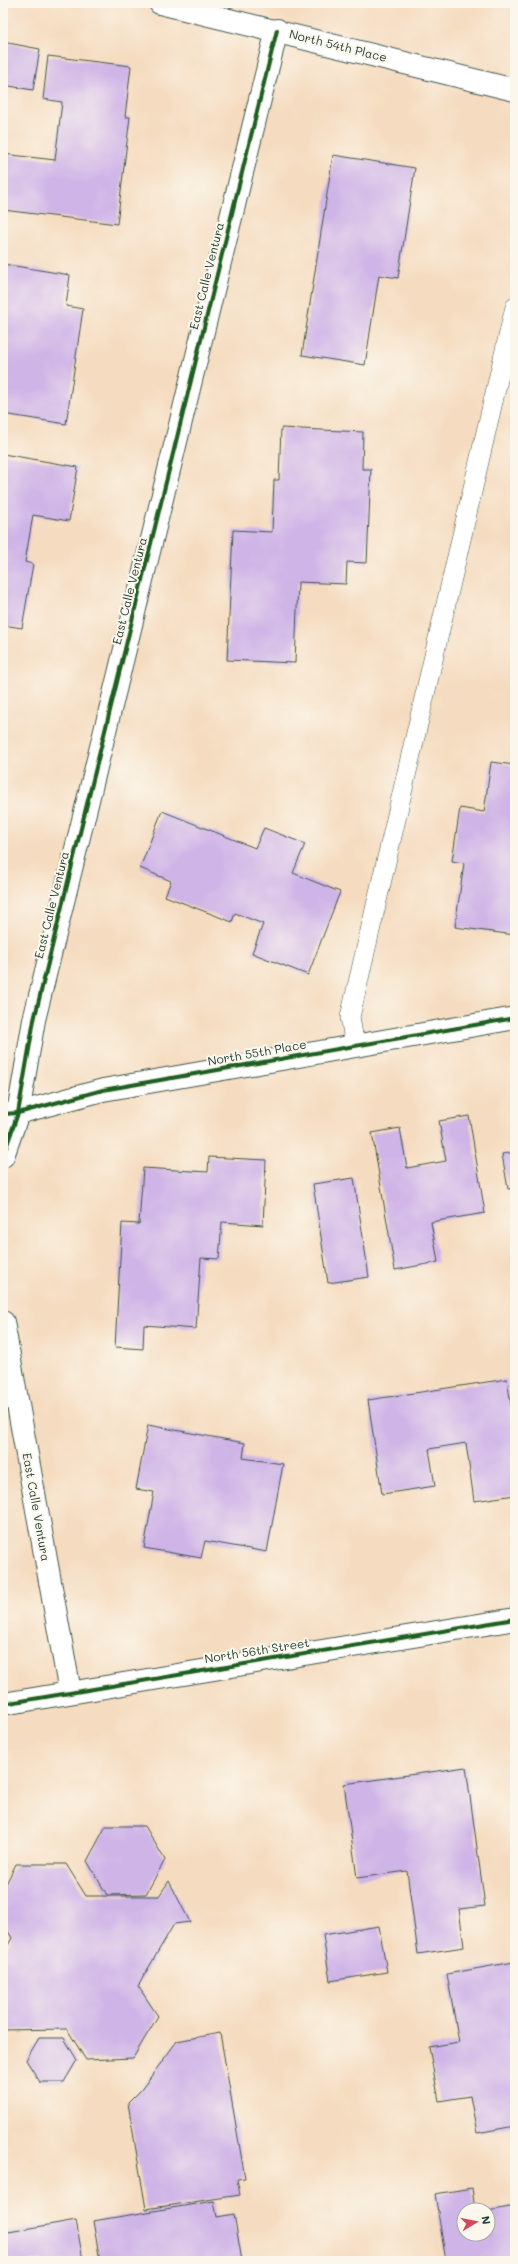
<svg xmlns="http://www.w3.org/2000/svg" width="518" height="2264" viewBox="0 0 518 2264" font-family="Mali,sans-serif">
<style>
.building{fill:#cfb4e7}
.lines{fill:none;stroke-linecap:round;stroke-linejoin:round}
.lane-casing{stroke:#3f5549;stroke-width:20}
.street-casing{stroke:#3f5549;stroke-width:24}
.secondary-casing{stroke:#3f5549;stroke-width:24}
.lane{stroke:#fff;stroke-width:19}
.street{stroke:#fff;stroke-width:22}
.secondary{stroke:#fff;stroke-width:22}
.cycleway-casing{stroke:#fbf7ec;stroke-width:6}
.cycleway{stroke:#1b5e20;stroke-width:4}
.labels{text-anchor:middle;stroke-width:4;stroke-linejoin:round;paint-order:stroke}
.street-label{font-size:12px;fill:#1f3d34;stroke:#fbf7ec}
</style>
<rect width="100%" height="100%" fill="#fbf7ec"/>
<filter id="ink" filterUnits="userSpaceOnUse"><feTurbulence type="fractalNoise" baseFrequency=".025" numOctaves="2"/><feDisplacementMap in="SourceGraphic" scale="8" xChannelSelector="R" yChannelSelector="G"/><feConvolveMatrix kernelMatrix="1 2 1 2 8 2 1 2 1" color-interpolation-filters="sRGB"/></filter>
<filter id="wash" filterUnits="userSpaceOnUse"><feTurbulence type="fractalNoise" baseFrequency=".012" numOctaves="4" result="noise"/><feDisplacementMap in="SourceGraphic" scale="16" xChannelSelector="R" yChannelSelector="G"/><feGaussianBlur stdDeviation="0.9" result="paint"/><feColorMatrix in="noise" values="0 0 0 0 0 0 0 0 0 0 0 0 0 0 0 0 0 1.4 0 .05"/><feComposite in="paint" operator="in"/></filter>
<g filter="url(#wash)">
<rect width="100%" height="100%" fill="#f5dcc0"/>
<g id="blocks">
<!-- building -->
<path class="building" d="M3 42 40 49 33 90 3 85Z
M48 56 131 66 125 117H130L117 224 3 210V154L55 160 62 102 43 99Z
M333 155 415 168 398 278 379 275 365 365 302 355Z
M3 264 70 275 66 306 83 309 66 424 3 414Z
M281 428 363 432 362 469H371L367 563 347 562 346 584 298 582 295 663 227 660 233 530 272 532 274 480H279Z
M3 454 78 467 69 521 33 515 25 562 33 564 22 628 3 625Z
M491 762 515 765V935L455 927 464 863 452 861 460 808 484 812Z
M162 811 255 848 264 828 305 844 293 873 340 892 308 975 252 953 263 924 235 913 232 922 165 896 171 881 140 868Z
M469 1116 485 1213 431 1222 438 1262 395 1270 372 1133 400 1128 407 1168 446 1161 439 1121Z
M515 1152V1188L508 1189 502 1154Z
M209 1157 266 1160 263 1225 222 1222 219 1259 201 1258 196 1329 144 1325 143 1349 115 1347 122 1223 139 1224 143 1168 208 1172Z
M354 1178 369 1277 328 1283 313 1184Z
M507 1379 515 1430V1495L474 1501 466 1443 429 1449 435 1486 382 1494 368 1400Z
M148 1425 245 1443 243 1458 283 1464 267 1552 205 1541 201 1558 144 1548 154 1492 136 1489Z
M466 1767 485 1906 459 1909 464 1947 418 1954 407 1871 357 1878 344 1784Z
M106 1826H145L165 1860 146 1894 107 1895 87 1861Z
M16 1864H66L86 1896H159L169 1881 190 1922 174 1924 138 1986 158 2016 133 2058 86 2060 67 2029 3 2030V1954L12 1938 3 1923V1890Z
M379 1926 387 1972 330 1981 323 1935Z
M513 1962 515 1976V2126L477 2133 470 2096 439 2101 429 2047 459 2042 447 1974Z
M220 2033 245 2178 237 2179 240 2195 146 2209 128 2103 141 2090 177 2041Z
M39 2038H64L77 2060 64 2082H40L26 2060Z
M472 2188 475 2210H464V2234H488V2211L515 2206V2261H446L435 2194Z
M214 2201 217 2217 234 2214 242 2261H100L93 2221Z
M76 2220 83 2261H3V2233Z"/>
</g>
</g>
<g filter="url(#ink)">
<use href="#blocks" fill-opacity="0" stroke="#3f5549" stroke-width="1"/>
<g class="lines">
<!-- lane casing -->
<g class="lane-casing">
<path id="lane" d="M355 1046 350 1017 515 307"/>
</g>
<!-- street casing -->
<g class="street-casing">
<path id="street" d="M160 3 515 90
M6 1114 18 1113 103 1090 515 1018
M3 1156 18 1113 34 1020 277 30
M3 1322 70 1692"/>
</g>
<!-- secondary casing -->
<g class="secondary-casing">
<path id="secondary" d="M3 1704 515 1619"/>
</g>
<!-- lane -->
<use href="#lane" class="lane"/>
<!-- street -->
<use href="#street" class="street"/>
<!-- secondary -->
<use href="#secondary" class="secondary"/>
<!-- cycleway casing -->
<g class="cycleway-casing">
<path id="cycleway" d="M3 1114 18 1113 103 1090 515 1018
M3 1156 18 1113 34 1020 277 30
M3 1704 515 1619"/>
</g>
<!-- cycleway -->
<use href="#cycleway" class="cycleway"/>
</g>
</g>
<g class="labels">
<!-- street labels -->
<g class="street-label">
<text transform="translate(338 46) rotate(14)" y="4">North 54th Place</text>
<text transform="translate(207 276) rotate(-76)" y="4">East Calle Ventura</text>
<text transform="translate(130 591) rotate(-76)" y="4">East Calle Ventura</text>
<text transform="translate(52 905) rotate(-76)" y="4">East Calle Ventura</text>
<text transform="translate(257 1053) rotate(-10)" y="4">North 55th Place</text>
<text transform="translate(36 1507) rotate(80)" y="4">East Calle Ventura</text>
<text transform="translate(257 1651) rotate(-9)" y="4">North 56th Street</text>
</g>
</g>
<!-- margin -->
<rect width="518" height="2264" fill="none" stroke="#fbf7ec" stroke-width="16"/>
<!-- north arrow -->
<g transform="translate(476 2222) rotate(80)"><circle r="19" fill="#fbf7ec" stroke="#a3ada2"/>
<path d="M0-3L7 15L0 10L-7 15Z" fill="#d1495b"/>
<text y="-6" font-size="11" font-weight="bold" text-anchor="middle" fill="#1f3d34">N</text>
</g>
</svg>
